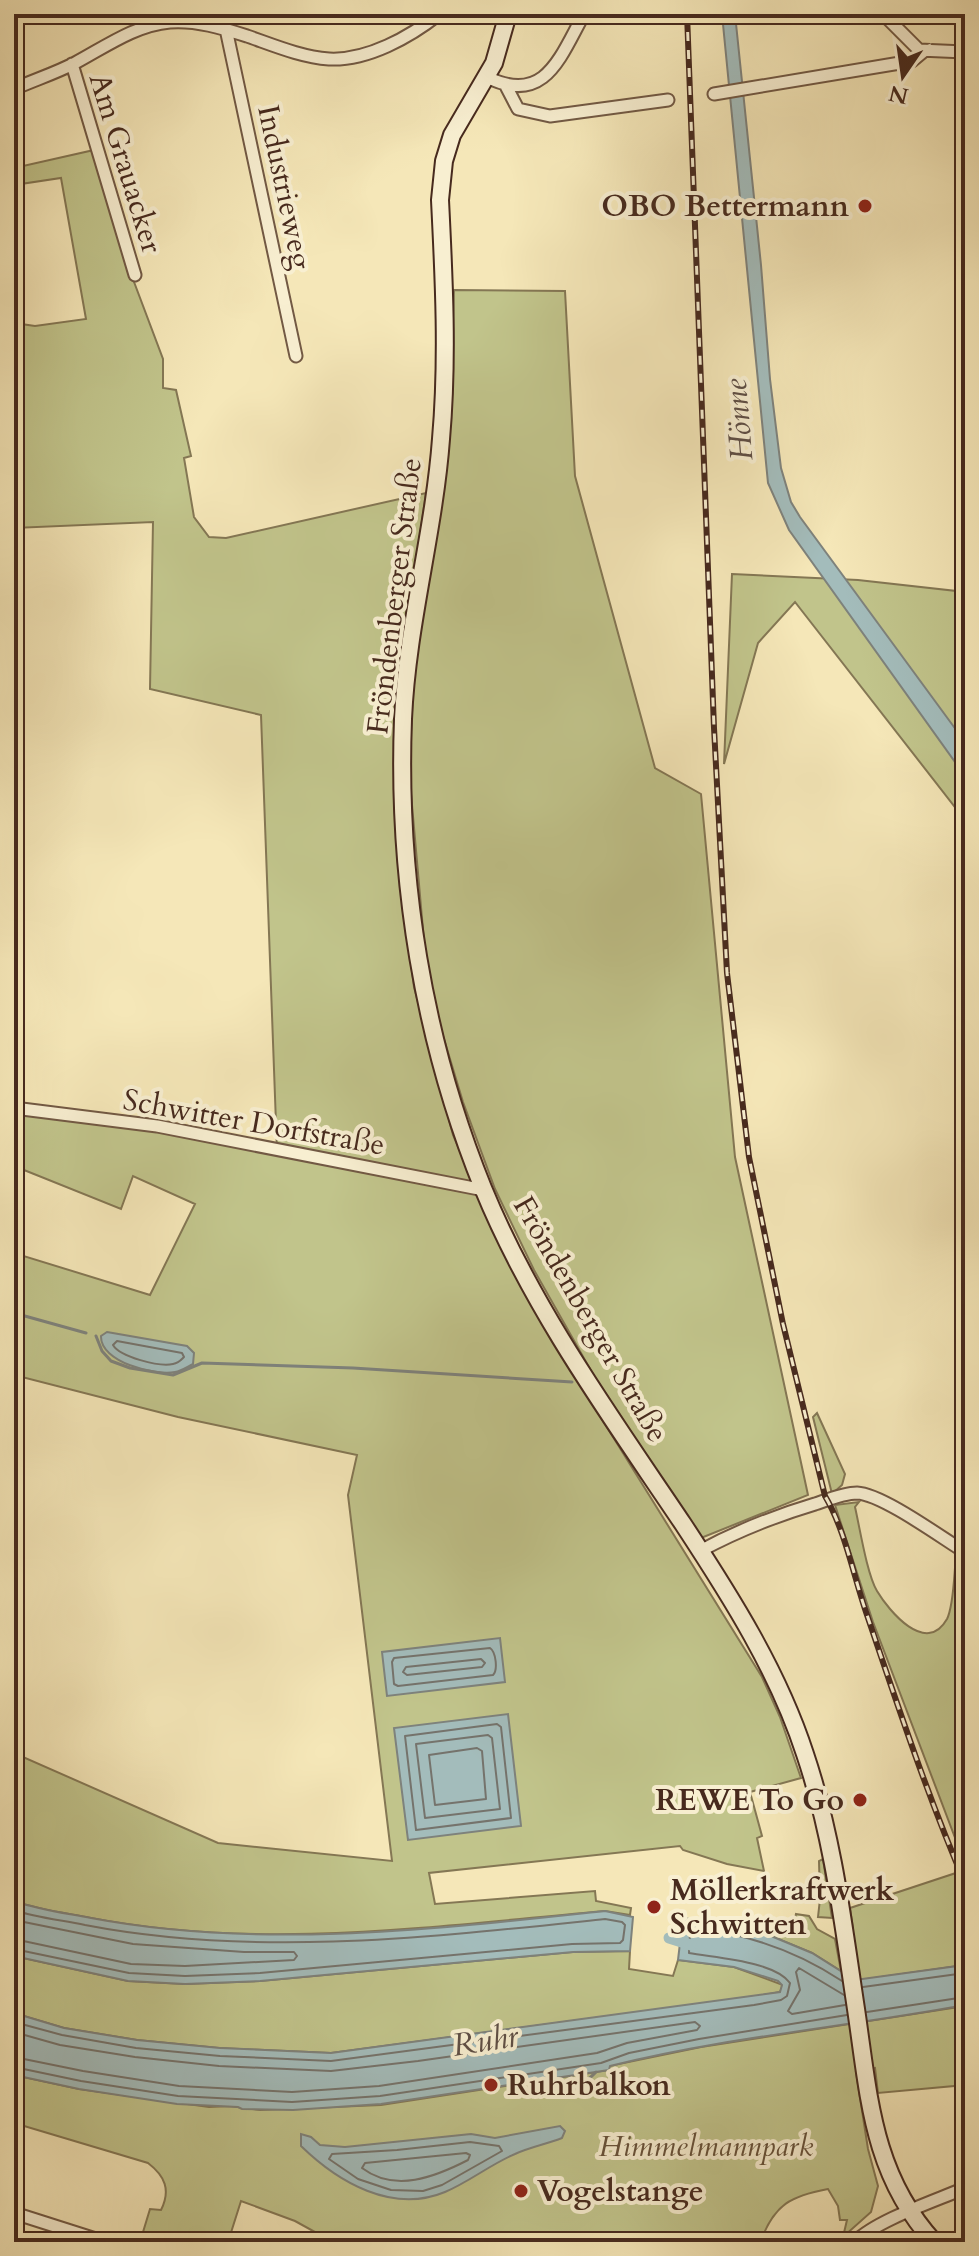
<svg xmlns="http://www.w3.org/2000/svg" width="979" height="2256" viewBox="0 0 979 2256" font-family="Cardo,serif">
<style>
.green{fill:#c1c48b;stroke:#847754;stroke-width:2}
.water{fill:#a3bcbb;stroke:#7e827c;stroke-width:2}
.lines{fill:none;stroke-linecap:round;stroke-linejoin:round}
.shore{stroke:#75736c;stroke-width:2}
.stream{stroke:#7e827c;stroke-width:3}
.canal{stroke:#a3bcbb;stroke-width:11}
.street-casing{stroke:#725944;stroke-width:15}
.secondary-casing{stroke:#472a1e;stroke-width:20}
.street{stroke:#f8efd1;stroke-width:11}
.secondary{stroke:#f8efd1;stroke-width:16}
.rail-casing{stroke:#472a1e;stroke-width:6}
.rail{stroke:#f8efd1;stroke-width:3;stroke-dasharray:9;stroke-linecap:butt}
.poi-dot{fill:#8f2418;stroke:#f8efd1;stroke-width:3}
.labels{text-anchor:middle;stroke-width:8;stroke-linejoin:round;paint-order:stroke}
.street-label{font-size:30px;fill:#472a1e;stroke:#f8efd1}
.poi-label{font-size:30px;font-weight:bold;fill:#472a1e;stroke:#f8efd1;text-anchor:start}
.park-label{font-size:30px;font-style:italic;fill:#665039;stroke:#f8efd1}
.water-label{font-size:32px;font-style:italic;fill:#5e4e45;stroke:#f8efd1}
</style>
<rect width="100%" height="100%" fill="#f5e7b8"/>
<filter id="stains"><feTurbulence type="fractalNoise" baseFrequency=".0025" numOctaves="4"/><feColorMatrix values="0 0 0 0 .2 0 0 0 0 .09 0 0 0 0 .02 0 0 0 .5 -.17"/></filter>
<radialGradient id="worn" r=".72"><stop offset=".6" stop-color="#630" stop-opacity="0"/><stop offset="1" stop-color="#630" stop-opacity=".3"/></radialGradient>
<!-- green -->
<path class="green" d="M94 150 125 258 163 359V388L176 390 191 456 184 458 194 517 209 537 226 538 426 493 399 678V870L414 987 453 1135 499 1243 582 1387 762 1677 780 1717 801 1778 750 1792 762 1836 757 1838 764 1871 727 1864 683 1850 680 1846 429 1873 435 1904 595 1891 596 1901 631 1908 630 1915 605 1911C435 1926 261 1951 91 1918 65 1913 39 1910 14 1901V1753L218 1843 392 1861 348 1495 357 1455 178 1417 14 1375V1253L150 1295 195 1204 133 1176 121 1209 14 1166V1108L277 1151 261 715 150 689 153 522 14 528V323L35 326 86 319 61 178 14 185V168Z
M454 290 565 291 575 476 655 768 701 794 735 1157 808 1495 701 1538 594 1376 534 1270 495 1189 463 1102 428 986 409 771 415 654 449 440Z
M732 574 858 580 965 592V820L795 602 758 643 724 764Z
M817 1413 845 1474 842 1485 832 1494 813 1417Z
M859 1502 855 1507C860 1529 867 1574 877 1591 889 1611 926 1656 947 1619 954 1605 954 1573 956 1557L965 1563V1864L873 1622 835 1505Z
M823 1859 832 1918 818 1917 820 1899 819 1861Z
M965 1870V1965L860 1980 849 1932 853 1929 850 1908Z
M796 1914 809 1916 817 1929 835 1939 841 1971 812 1953 771 1936 774 1919 781 1925 793 1927Z
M630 1951 629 1969 673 1976 678 1960 734 1967 783 1985 780 1992 753 1997 331 2053 219 2048 137 2040 64 2028 14 2013V1956L128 1981 185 1984 260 1981 573 1952Z
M965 2006V2085L878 2093 875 2068 856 2072 868 2149 878 2186 871 2212 843 2237 847 2220H840L838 2206 828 2189C791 2196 775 2204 761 2240L763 2242H333L295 2221 241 2201 228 2242H140L150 2209 161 2210C171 2190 165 2176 148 2163L14 2123V2075L79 2089 209 2107 230 2106 260 2110 381 2105 609 2070V2066L701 2047Z"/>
<!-- water -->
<path class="water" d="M722 14H735L761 265 770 379 781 468 791 502 800 517 965 742V776L789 530 768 483Z
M107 1332 187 1346 194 1353 193 1364C187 1367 181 1371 175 1372 155 1376 100 1362 101 1336Z
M500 1638 505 1682 387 1696 382 1652Z
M508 1714 521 1826 408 1840 394 1728Z
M14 1901C39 1910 65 1913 91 1918 260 1950 436 1929 605 1911L633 1917 630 1951 573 1952 260 1981 185 1984 128 1981 14 1956Z
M683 1918 733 1925 771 1936 812 1953 855 1980 965 1965V2005C847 2027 726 2037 610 2066L609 2070 381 2104 293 2110 242 2109 238 2107 177 2104 79 2089 14 2075V2013L64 2028 137 2040 220 2048 331 2053 780 1992 782 1985 778 1981 734 1967 678 1960Z
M560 2126 565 2131 562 2138C547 2144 530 2147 515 2154 491 2164 469 2182 445 2192 392 2214 338 2182 301 2146V2134L311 2137 320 2145 345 2147 471 2134 495 2138Z"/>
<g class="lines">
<!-- shore -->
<path class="shore" d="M117 1341 182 1353 184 1357C181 1360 179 1363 173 1364 159 1367 120 1357 113 1345Z
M490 1648C496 1652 498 1670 493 1675L398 1686 394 1684 392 1662 394 1658Z
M481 1659 485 1663 482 1667 407 1675 403 1672 406 1667Z
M497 1724 501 1727 511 1818 416 1830 405 1736Z
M488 1735 492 1738 500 1809 425 1818 416 1744Z
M477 1748 482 1751 486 1799 435 1805 429 1755Z
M14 1910C37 1918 62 1920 85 1925 256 1958 433 1937 605 1919L622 1922 625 1925 623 1940 620 1943 572 1944 260 1973 185 1976 129 1973 14 1949
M14 1920 133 1944 244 1952H294L297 1956 294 1960 185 1966 131 1964 14 1939
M863 1987 965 1973
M844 1995 799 1968 796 1972 800 1990 788 2011 792 2014 845 2005
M867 2012 965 1997
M14 2022 62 2035 136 2048 220 2056 331 2061 754 2005 781 2000 787 1996 790 1983C774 1961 715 1958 689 1953L690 1931 694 1928C747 1934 797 1951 842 1981
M14 2032 60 2045 135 2057 219 2066 331 2071 418 2061 695 2022 700 2026 697 2030 627 2043 597 2053 379 2086 292 2092 179 2086 83 2071 14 2057
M14 2067 81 2081 178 2096 292 2102 380 2096 601 2063 629 2053 699 2039 847 2015
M470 2142 499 2146 502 2151 442 2185 423 2191 391 2190 358 2179 329 2159 332 2154 397 2150Z
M466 2153 470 2155 468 2160C435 2177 395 2193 362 2168L365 2163Z"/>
<!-- stream -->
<path class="stream" d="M14 1313 86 1333
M96 1336 102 1351 111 1361 130 1368 173 1375 202 1363 353 1368 572 1382
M531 2081C559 2094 574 2095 596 2072"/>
<!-- canal -->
<path class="canal" d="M669 1938 691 1945"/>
<!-- street casing -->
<g class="street-casing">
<path id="street" d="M883 14 919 50 965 52
M226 29 296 356
M72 64 135 275
M487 77C545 106 560 57 584 14
M506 86 518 109 550 116 668 100
M14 89C34 80 56 73 75 63 105 47 135 25 170 22 196 20 222 28 247 36 273 45 301 57 329 59 367 61 410 37 439 14
M714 94 912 61 924 51
M14 1108 157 1126 484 1190
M700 1551C737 1531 775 1516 815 1504 827 1500 844 1493 857 1493 882 1494 942 1538 965 1552
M14 2213 105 2242
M855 2242C877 2220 935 2201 965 2188"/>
</g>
<!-- secondary casing -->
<g class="secondary-casing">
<path id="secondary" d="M508 14 494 63 452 135 444 161 440 200C444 279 448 360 441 439 434 533 407 625 403 719 397 878 423 1040 483 1188 532 1308 611 1417 683 1524 731 1597 778 1671 805 1754 833 1837 843 1923 856 2009 869 2096 872 2174 934 2242"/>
</g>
<!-- street -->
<use href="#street" class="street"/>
<!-- secondary -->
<use href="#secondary" class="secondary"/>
<!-- rail casing -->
<g class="rail-casing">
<path id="rail" d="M687 14 714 728 727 973 749 1157 783 1324 825 1496C845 1530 853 1574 866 1612 897 1703 927 1795 965 1883"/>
</g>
<!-- rail -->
<use href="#rail" class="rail"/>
</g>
<!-- markers -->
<g class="poi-dot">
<circle cx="865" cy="206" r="8"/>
<circle cx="860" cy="1800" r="8"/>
<circle cx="654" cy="1907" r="8"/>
<circle cx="491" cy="2085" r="8"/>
<circle cx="521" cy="2191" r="8"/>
</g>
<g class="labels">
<!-- street labels -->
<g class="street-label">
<text transform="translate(126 163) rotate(73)" y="10">Am Grauacker</text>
<text transform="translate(285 187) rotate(78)" y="10">Industrieweg</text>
<text transform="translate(394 596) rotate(-83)" y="10">Fröndenberger Straße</text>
<text transform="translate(254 1122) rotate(10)" y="10">Schwitter Dorfstraße</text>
<text transform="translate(591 1319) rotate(60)" y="10">Fröndenberger Straße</text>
</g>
<!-- poi labels -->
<g class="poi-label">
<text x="849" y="216" text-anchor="end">OBO Bettermann</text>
<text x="844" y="1810" text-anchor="end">REWE To Go</text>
<text x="670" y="1900">Möllerkraftwerk<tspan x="670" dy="34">Schwitten</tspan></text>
<text x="507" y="2095">Ruhrbalkon</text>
<text x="537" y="2201">Vogelstange</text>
</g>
<!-- park labels -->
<g class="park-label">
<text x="706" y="2156">Himmelmannpark</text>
</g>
<!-- water labels -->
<g class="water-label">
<text transform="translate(738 420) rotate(-95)" y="11">Hönne</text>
<text transform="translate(485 2040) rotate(-9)" y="11">Ruhr</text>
</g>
</g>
<!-- margin -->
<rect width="979" height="2256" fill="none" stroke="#f5e7b8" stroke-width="48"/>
<rect x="16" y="16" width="947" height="2224" fill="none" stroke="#472a1e" stroke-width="4"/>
<rect x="24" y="24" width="931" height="2208" fill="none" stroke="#472a1e" stroke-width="2"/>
<!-- north arrow -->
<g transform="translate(903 76) rotate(193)" stroke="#f8efd1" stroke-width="6" paint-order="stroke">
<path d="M0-6L14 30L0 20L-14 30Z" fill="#472a1e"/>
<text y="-12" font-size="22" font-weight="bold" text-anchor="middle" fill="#472a1e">N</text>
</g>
<rect width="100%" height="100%" filter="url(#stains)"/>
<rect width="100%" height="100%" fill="url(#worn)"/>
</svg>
